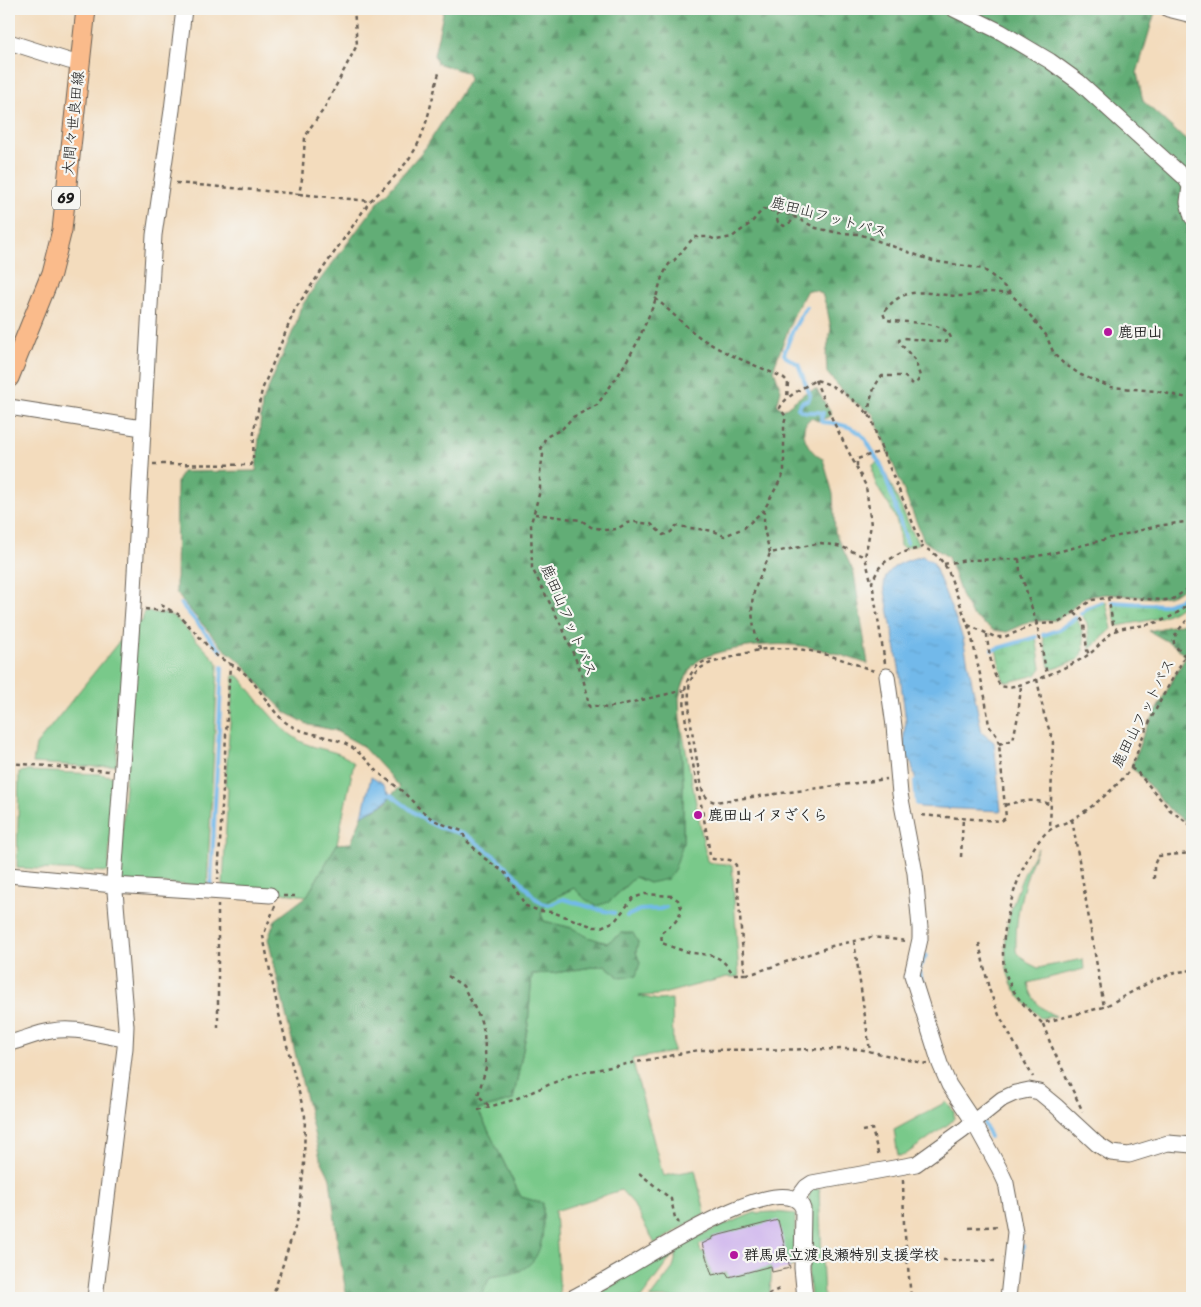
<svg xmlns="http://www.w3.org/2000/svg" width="1201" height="1307" viewBox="0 0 1201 1307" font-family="Sriracha,'Klee One',sans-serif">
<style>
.green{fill:#79c98a;stroke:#4a7253}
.forest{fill:url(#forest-firs);stroke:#3f6449}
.wetland{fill:url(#wetland-marsh);stroke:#4a7253}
.water{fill:url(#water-ripples);stroke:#476a83}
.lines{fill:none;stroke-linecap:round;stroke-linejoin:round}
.stream{stroke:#72b9ea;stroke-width:4}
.building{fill:#cdb2ed}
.minor-casing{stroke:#675f54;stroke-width:17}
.major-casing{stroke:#675f54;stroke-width:21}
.path{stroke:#675f54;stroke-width:2.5;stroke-dasharray:4 4;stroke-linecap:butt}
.minor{stroke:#fff;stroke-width:15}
.major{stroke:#fabb8b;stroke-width:19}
.poi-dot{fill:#b5179e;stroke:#f6f6f2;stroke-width:2}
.labels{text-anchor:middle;stroke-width:4.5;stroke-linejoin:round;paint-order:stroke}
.shield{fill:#f6f6f2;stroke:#5d5d5c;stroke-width:1}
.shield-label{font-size:14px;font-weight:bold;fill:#1c1c1c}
.street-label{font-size:15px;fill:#1c1c1c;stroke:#f6f6f2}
.poi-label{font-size:15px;font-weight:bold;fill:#1c1c1c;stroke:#f6f6f2;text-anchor:start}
</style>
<defs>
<pattern id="forest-firs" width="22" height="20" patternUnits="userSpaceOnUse" patternTransform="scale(1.25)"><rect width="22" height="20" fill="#62ad76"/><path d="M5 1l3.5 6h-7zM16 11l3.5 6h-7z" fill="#508c60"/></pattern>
<pattern id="wetland-marsh" width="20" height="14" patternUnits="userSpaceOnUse" patternTransform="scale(1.25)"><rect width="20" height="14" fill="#79c98a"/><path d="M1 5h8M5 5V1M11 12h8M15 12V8" fill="none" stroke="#68ac76"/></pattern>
<pattern id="water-ripples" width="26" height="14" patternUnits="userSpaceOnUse" patternTransform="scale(1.25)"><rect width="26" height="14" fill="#72b9ea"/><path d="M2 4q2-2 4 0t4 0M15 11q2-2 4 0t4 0" fill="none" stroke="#629ec8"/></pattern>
</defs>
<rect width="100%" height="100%" fill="#f6f6f2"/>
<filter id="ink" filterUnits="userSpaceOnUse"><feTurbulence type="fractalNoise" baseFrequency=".02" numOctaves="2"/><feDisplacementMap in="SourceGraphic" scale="10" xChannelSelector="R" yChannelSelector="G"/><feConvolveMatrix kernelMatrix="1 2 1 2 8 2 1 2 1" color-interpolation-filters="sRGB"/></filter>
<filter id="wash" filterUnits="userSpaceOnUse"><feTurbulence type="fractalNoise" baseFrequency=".0096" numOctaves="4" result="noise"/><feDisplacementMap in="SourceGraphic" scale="20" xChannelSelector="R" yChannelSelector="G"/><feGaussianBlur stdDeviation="1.12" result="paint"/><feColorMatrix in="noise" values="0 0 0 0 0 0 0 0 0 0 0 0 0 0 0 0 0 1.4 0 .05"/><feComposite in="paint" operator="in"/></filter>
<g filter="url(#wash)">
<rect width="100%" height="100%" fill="#f3dcbd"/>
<!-- green -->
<path class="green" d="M144 612 168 614 176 618 218 663 207 886 122 881 119 877 136 621 142 622Z
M121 639 128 640 116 765 97 767 33 763 36 745Z
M234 675 239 676C257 698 275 726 300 741 318 751 339 749 354 763L337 844 307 896 223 886 228 788 225 784Z
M680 719 707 861C716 865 724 862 732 866L739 977H727L659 995 639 996 658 1000 672 999 673 1052 632 1059 663 1176 695 1170 705 1213 655 1244 632 1202 621 1190 555 1211 560 1297 480 1298 490 1277 520 1271 542 1239 543 1204 521 1197 478 1110 513 1100 528 1025 532 974 555 973 605 965 620 978 640 963 636 952 638 942 622 933 607 943 587 937 572 928 544 921 541 914 546 902 574 888 585 899 609 902 635 877 649 883 683 843V785Z
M26 771 99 774 115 777 108 872 17 868 19 772Z
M1038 848C1023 882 1015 914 1016 951L1028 963 1038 968 1083 959 1084 969 1028 983C1031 999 1041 1010 1056 1016L1041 1018C1032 1009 1022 1001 1015 990 991 951 1016 883 1038 848Z
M946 1102 954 1111V1118L950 1123 905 1155 898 1156 894 1130Z
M811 1189H820L819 1192 824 1298H811L808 1269 809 1197Z
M774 1212 795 1214V1263L790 1268 712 1237V1239L706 1241V1243L699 1245 701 1252H705L712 1275 771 1266C773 1277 769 1287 770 1298H650L673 1268 678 1248 641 1298H592L637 1270 707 1232 754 1213Z"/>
<!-- forest -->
<path class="forest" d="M444 9H1158L1155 12 1137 73 1143 101 1192 146V582L1176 593 1168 596 1154 598 1106 594 1085 597 1066 614 1055 620 1029 622 1007 632 993 630 972 615 962 597 948 557 924 541 873 414 851 400 827 373 826 355 831 329 827 308 822 294 817 291 807 290 795 312 775 364 774 370 781 390 777 405 783 410 805 393 816 389C822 396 824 404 830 410L831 416 818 421 811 418C795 429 809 453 823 459L833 494 835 532 854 573 868 664C847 657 825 649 802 646 782 643 761 645 741 648 728 650 713 653 701 659 688 666 682 686 679 698L683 785V843L675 868 668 879 649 883 635 877 609 902 596 906 585 899 574 888 546 902 541 914 544 921 572 928 588 937 607 943 622 933H633L638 942 636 952 640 963 636 976 620 978 605 965 555 973 532 974 528 1025 513 1100 478 1110 521 1197 543 1203C543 1227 546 1258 521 1270 513 1275 500 1275 490 1277L480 1298H347L338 1246 330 1178 320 1158 268 939 275 920 307 896 337 844 351 843 362 816 368 811 374 810 386 803 391 795 400 787 361 745 334 730 309 725 285 712 270 697 242 663 224 649 183 602 176 592 177 482 182 472 256 471 262 403 296 324 300 309 311 292 376 205 426 147 469 80 468 73 437 63 434 55Z
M1192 620V826L1170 810 1138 773 1131 768 1143 735 1185 657 1177 647 1149 631 1189 622Z"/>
<!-- wetland -->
<path class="wetland" d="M880 461 918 544 904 548 900 546C899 536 899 525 894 515 886 497 871 486 873 465Z
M1192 591V596C1168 621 1151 619 1118 626L1116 625 1112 602 1163 605 1179 600Z
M1102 602H1106L1112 629 1090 649 1087 623 1081 614 1089 607Z
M1076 618C1083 627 1088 650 1079 659L1054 669 1049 667 1043 635 1058 630Z
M1036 637 1041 668 1036 675 1008 682 1003 680 996 649Z"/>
<!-- water -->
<path class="water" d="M922 556 933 562 963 638 982 733 994 742 1001 811 920 807 917 804V792L919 791 910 759H904V732L906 722 899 667 884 586C885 566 905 561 922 556Z
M371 777 384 785 391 795C382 809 374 807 362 816Z"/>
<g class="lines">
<!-- stream -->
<path class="stream" d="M806 307 793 330 784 354 786 357 798 364 810 395 808 401H803L798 408C804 415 814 410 823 413L821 420 822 422 834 423 849 427 860 433 866 440 883 469 907 543
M1112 602 1163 605 1179 600 1192 591
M181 604 221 651
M1081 614 1089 607 1102 602
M1043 635 1058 630 1076 618
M992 650 1036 637
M391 795 426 821 438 827 466 835 473 840 497 858 519 879 535 898 542 903 549 905 564 899 596 909 614 913
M917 804 915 781 919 779
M211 884 222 667
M627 916 640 910 660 909 666 907
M924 988 919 970 926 955
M983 1121 990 1137
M1016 1298 1023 1246"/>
</g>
<g id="blocks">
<!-- building -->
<path class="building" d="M778 1220 790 1268 772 1272 771 1266 729 1277 726 1272 712 1275 702 1244 712 1239V1237Z"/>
</g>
</g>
<g filter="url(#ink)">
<use href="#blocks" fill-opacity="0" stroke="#675f54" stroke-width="1"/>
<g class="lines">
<!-- minor casing -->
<g class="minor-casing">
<path id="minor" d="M954 9 1001 32 1050 61 1079 82 1185 178 1190 186 1188 202 1192 217
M1168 9 1192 15
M9 42 69 61 80 63
M9 407 142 428
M887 676 894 726 900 794 915 873 920 928V939L912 975 940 1064 949 1085 973 1121 999 1168 1006 1183 1015 1232 1008 1298
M9 875 114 885 270 895
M9 1043C23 1040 37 1033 51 1031 77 1026 100 1036 125 1039
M797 1199 806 1187 812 1183 916 1164 962 1131 1002 1099 1015 1093 1029 1090 1039 1092 1056 1106 1097 1144 1111 1153 1129 1155 1168 1143 1192 1145
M95 1298 125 1048 126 1026 114 879 133 608 154 235 172 110 184 9
M572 1298C587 1290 602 1283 616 1274 640 1261 789 1162 803 1209L802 1268 805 1298"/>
</g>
<!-- major casing -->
<g class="major-casing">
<path id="major" d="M9 378 51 274 62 230 86 9"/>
</g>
<!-- path -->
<path class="path" d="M176 183 299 194 302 179 305 138 310 128 324 109 357 45 354 9
M299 194 370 201C387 186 413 159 421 137 429 117 433 94 439 73
M779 212 776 216 778 222 784 226 791 222 793 216
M655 298C668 309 680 321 693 332 719 353 754 364 784 378L788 382 787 399
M815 380 834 423 866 486 871 525 865 557 871 581
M868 415C870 402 872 387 882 376H904L913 384 918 381 920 376 915 360 899 342V340L904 338 942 342 947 341 951 338C944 319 905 324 888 320L885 318 883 313C906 281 930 296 962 296 971 297 980 292 989 292 996 292 1002 294 1009 293
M153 464 250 465 253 461 254 430 262 390 295 309 370 201
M857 466V459L882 451
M535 514 581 520 591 527 606 530 617 529 627 523 635 522 651 524 663 535 671 532 676 526 714 531 724 536 744 528 764 510
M770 553 764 529V510L784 473V424L786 417 780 408C785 396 804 388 815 380 831 382 862 404 871 418 874 424 875 431 877 438L923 547
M1019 559 1020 571 1037 624 1047 675
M944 564 967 560 1019 559 1049 554 1157 526 1192 521
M1108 597 1113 624 1117 630
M161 605 172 611
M145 609 174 612 178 614 217 656 230 664 218 879
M1075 613 1082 620 1084 624 1087 650 1089 655
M968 625 995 637H1004L1037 624 1058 623 1092 600 1113 597 1165 600 1173 599 1192 586
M987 634C987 644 993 678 1000 685 1010 695 1077 663 1088 655 1098 648 1106 635 1117 630 1124 627 1132 627 1139 626 1160 623 1179 616 1192 599
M1192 645 1187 647 1185 656C1171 682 1156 707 1144 734 1138 746 1136 762 1128 772 1115 789 1091 808 1073 819 1064 824 1054 826 1046 833 1019 858 996 936 1005 971 1011 993 1026 1008 1042 1023L1104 1007 1154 980 1178 972 1192 970
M759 650C755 631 748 608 755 589 759 577 766 565 770 553L821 543 842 547 865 557
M1185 656C1182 653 1176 648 1174 643 1172 635 1187 620 1192 615
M885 663 872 582 879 568 885 562 901 553 923 547C935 553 943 560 949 573L971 634 985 697 989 726 997 736 999 744 1006 818 1001 821 918 815
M230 664C254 673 265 705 284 721 302 736 328 734 348 745 359 751 367 761 376 770 384 778 394 784 403 792 413 801 422 813 434 820 442 824 453 828 462 831L466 840 484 858 505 873 526 906 540 911 552 912 594 927H601L615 921 633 898 645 894 672 896 678 900 681 907 679 917 675 922 661 933 662 943C672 947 682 951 693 953 714 956 720 954 733 974H746L744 968 736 865 730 860 713 859 710 856C705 817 695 780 689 741 686 724 683 708 685 690L607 708 595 706 590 707 588 705 587 693 581 672 563 629 532 568 531 523 540 491V473L543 455 541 447 546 437 562 429 573 417 597 405 619 374 637 343 654 304 662 277 669 264 672 263 694 237H709L716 240 732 237 751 223 763 209 791 215 816 228 839 233 859 234 933 261 983 269 999 281 1024 308 1046 335 1054 354 1063 363 1081 375 1111 387 1156 391 1192 399
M874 671C837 657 800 643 759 650 749 652 739 655 729 658 715 662 698 664 691 680 683 697 699 768 702 789 705 797 708 800 715 802L887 779
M1037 679 1044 714 1053 741 1050 829
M685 690C687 676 699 657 716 660
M999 744 1013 740 1018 716 1021 686
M9 763 109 771
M1131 768 1138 773 1170 810 1192 826
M1005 805C1021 801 1036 798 1051 805
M1072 819 1104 1007
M961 857 963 818
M1154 879V865L1158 856 1192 853
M283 896H296
M218 904V1028
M854 941 870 1051
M979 943 989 989 999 1015 1033 1077
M746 974 754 973 832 946 872 937 907 941
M448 976 463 986 480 1018 484 1032 486 1068 478 1095 489 1106
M1043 1024 1051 1045 1083 1112
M478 1110 513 1100 574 1074 699 1050 859 1049 927 1064
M862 1131 872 1129 879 1157
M639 1173 671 1199 675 1218 679 1223
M903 1180 904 1225 911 1298
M969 1228 1000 1226
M943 1260 999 1261
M272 1298 298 1218 304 1164 305 1116 278 1010 263 936 275 906
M761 1298 779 1289"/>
<!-- minor -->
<use href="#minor" class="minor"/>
<!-- major -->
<use href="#major" class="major"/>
</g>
</g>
<!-- markers -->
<g class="poi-dot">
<circle cx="1108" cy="332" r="5"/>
<circle cx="698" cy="815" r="5"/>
<circle cx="734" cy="1255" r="5"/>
</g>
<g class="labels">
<!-- shield labels -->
<rect class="shield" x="52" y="186.5" width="28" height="23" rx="4"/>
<g class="shield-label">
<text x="66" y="203">69</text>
</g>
<!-- street labels -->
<g class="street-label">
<text transform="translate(73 123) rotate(-84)" y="5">大間々世良田線</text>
<text transform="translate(829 217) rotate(15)" y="5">鹿田山フットパス</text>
<text transform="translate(569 620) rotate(67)" y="5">鹿田山フットパス</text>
<text transform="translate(1143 713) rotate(-63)" y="5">鹿田山フットパス</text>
</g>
<!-- poi labels -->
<g class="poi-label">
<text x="1118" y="337">鹿田山</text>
<text x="708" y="820">鹿田山イヌざくら</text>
<text x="744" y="1260">群馬県立渡良瀬特別支援学校</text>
</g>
</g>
<!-- margin -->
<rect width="1201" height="1307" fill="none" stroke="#f6f6f2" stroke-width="30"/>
</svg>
